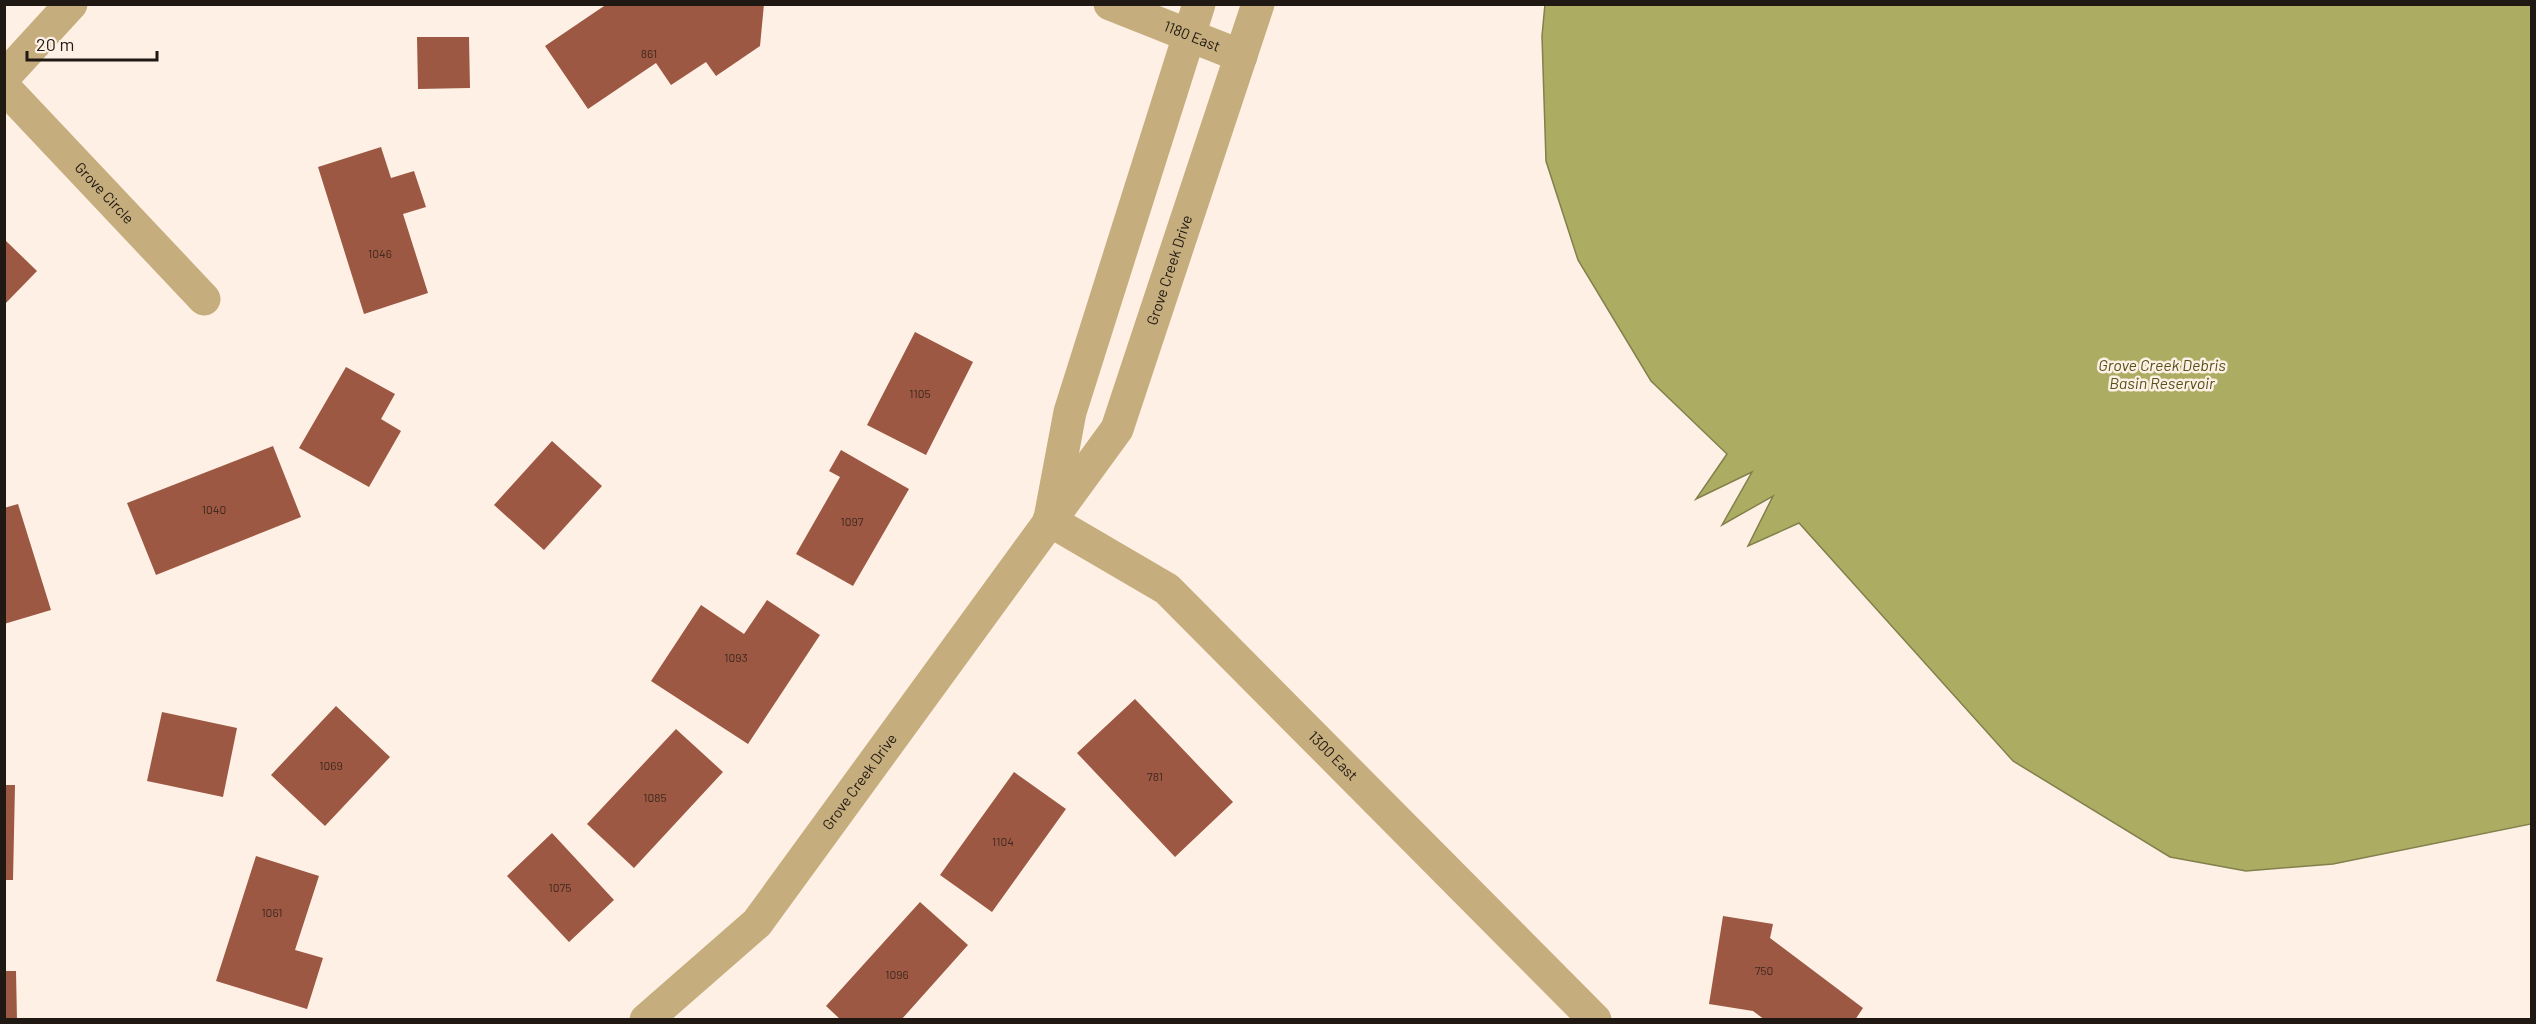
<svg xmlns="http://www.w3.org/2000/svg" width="2536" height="1024" viewBox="0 0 2536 1024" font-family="Barlow,sans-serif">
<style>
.water{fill:#acad63;stroke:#82804b;stroke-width:1.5}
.building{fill:#9c5843}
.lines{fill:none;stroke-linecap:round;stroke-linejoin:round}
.minor{stroke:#c5ad7d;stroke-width:33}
.tertiary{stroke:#c5ad7d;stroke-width:33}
.labels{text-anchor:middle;stroke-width:5;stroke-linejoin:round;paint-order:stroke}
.number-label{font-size:12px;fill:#3f281e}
.street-label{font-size:15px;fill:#201812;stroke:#fef0e5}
.water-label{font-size:16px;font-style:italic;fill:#53521b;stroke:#fef0e5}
</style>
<rect width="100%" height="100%" fill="#fef0e5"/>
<!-- water -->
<path class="water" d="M1545 4 2531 5V824L2333 864 2246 871 2170 857 2013 761 1799 523 1748 546 1773 496 1722 525 1752 472 1696 499 1727 454 1651 381 1578 260 1546 161 1542 36Z"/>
<!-- building -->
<path class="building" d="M607 4H764L760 46 716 76 706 62 671 85 656 63 588 109 545 46Z
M417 37H469L470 88 418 89Z
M381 147 391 178 414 171 426 207 403 214 428 293 364 314 318 167Z
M4 239 37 271 4 305Z
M915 332 973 362 926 455 867 425Z
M346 367 395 394 381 419 401 431 369 487 299 448Z
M552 441 602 486 544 550 494 505Z
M273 446 301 517 156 575 127 503Z
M841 450 909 489 853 586 796 554 840 477 829 471Z
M18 504 51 610 4 624V508Z
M767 600 820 635 748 744 651 681 701 605 744 634Z
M1135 699 1233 802 1175 857 1077 753Z
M336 706 390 757 325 826 271 775Z
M162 712 237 728 223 797 147 781Z
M676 729 723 772 634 868 587 824Z
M1014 772 1066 809 992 912 940 875Z
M4 785H15L13 880H4Z
M552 833 614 900 569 942 507 876Z
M256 856 319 876 295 950 323 958 307 1009 216 981Z
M920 902 968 945 901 1020H841L826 1006Z
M1723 916 1773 924 1770 938 1863 1008 1855 1020H1765L1753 1011 1709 1004Z
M4 971H16L17 1020H4Z"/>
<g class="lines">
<!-- minor -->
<g class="minor">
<path id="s1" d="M1110 4 1241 56"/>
<path d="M4 77 71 4"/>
<path id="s2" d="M4 87 204 299"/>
<path id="s3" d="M1049 520 1167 589 1595 1020"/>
</g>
<!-- tertiary -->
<g class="tertiary">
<path d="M1051 513 1070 412 1199 4"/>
<path id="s4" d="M646 1020 757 923 1117 429 1258 4"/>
</g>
</g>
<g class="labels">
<!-- number labels -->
<g class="number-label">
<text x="649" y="58">861</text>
<text x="380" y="258">1046</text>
<text x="920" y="398">1105</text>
<text x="214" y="514">1040</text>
<text x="852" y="526">1097</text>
<text x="736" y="662">1093</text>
<text x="331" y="770">1069</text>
<text x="1155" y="781">781</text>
<text x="655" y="802">1085</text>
<text x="1003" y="846">1104</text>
<text x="560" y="892">1075</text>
<text x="272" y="917">1061</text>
<text x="1764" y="975">750</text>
<text x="897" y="979">1096</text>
</g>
<!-- street labels -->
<g class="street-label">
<text dy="5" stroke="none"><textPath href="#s1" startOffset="88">1180 East</textPath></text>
<text dy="5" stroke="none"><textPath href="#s2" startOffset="146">Grove Circle</textPath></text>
<text dy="5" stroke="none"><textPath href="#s4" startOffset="926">Grove Creek Drive</textPath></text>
<text dy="5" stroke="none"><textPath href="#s3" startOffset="372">1300 East</textPath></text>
<text dy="5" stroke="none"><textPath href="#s4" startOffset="322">Grove Creek Drive</textPath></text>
</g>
<!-- water labels -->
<g class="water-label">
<text x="2162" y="371">Grove Creek Debris<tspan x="2162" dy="18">Basin Reservoir</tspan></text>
</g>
</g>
<!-- border -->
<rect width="2536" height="1024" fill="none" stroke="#201812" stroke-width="12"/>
<!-- scale -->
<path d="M27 51v9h130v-9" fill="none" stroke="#201812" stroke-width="3"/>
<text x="36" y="51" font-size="18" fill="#201812" stroke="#fef0e5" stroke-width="4.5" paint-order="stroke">20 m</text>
</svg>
